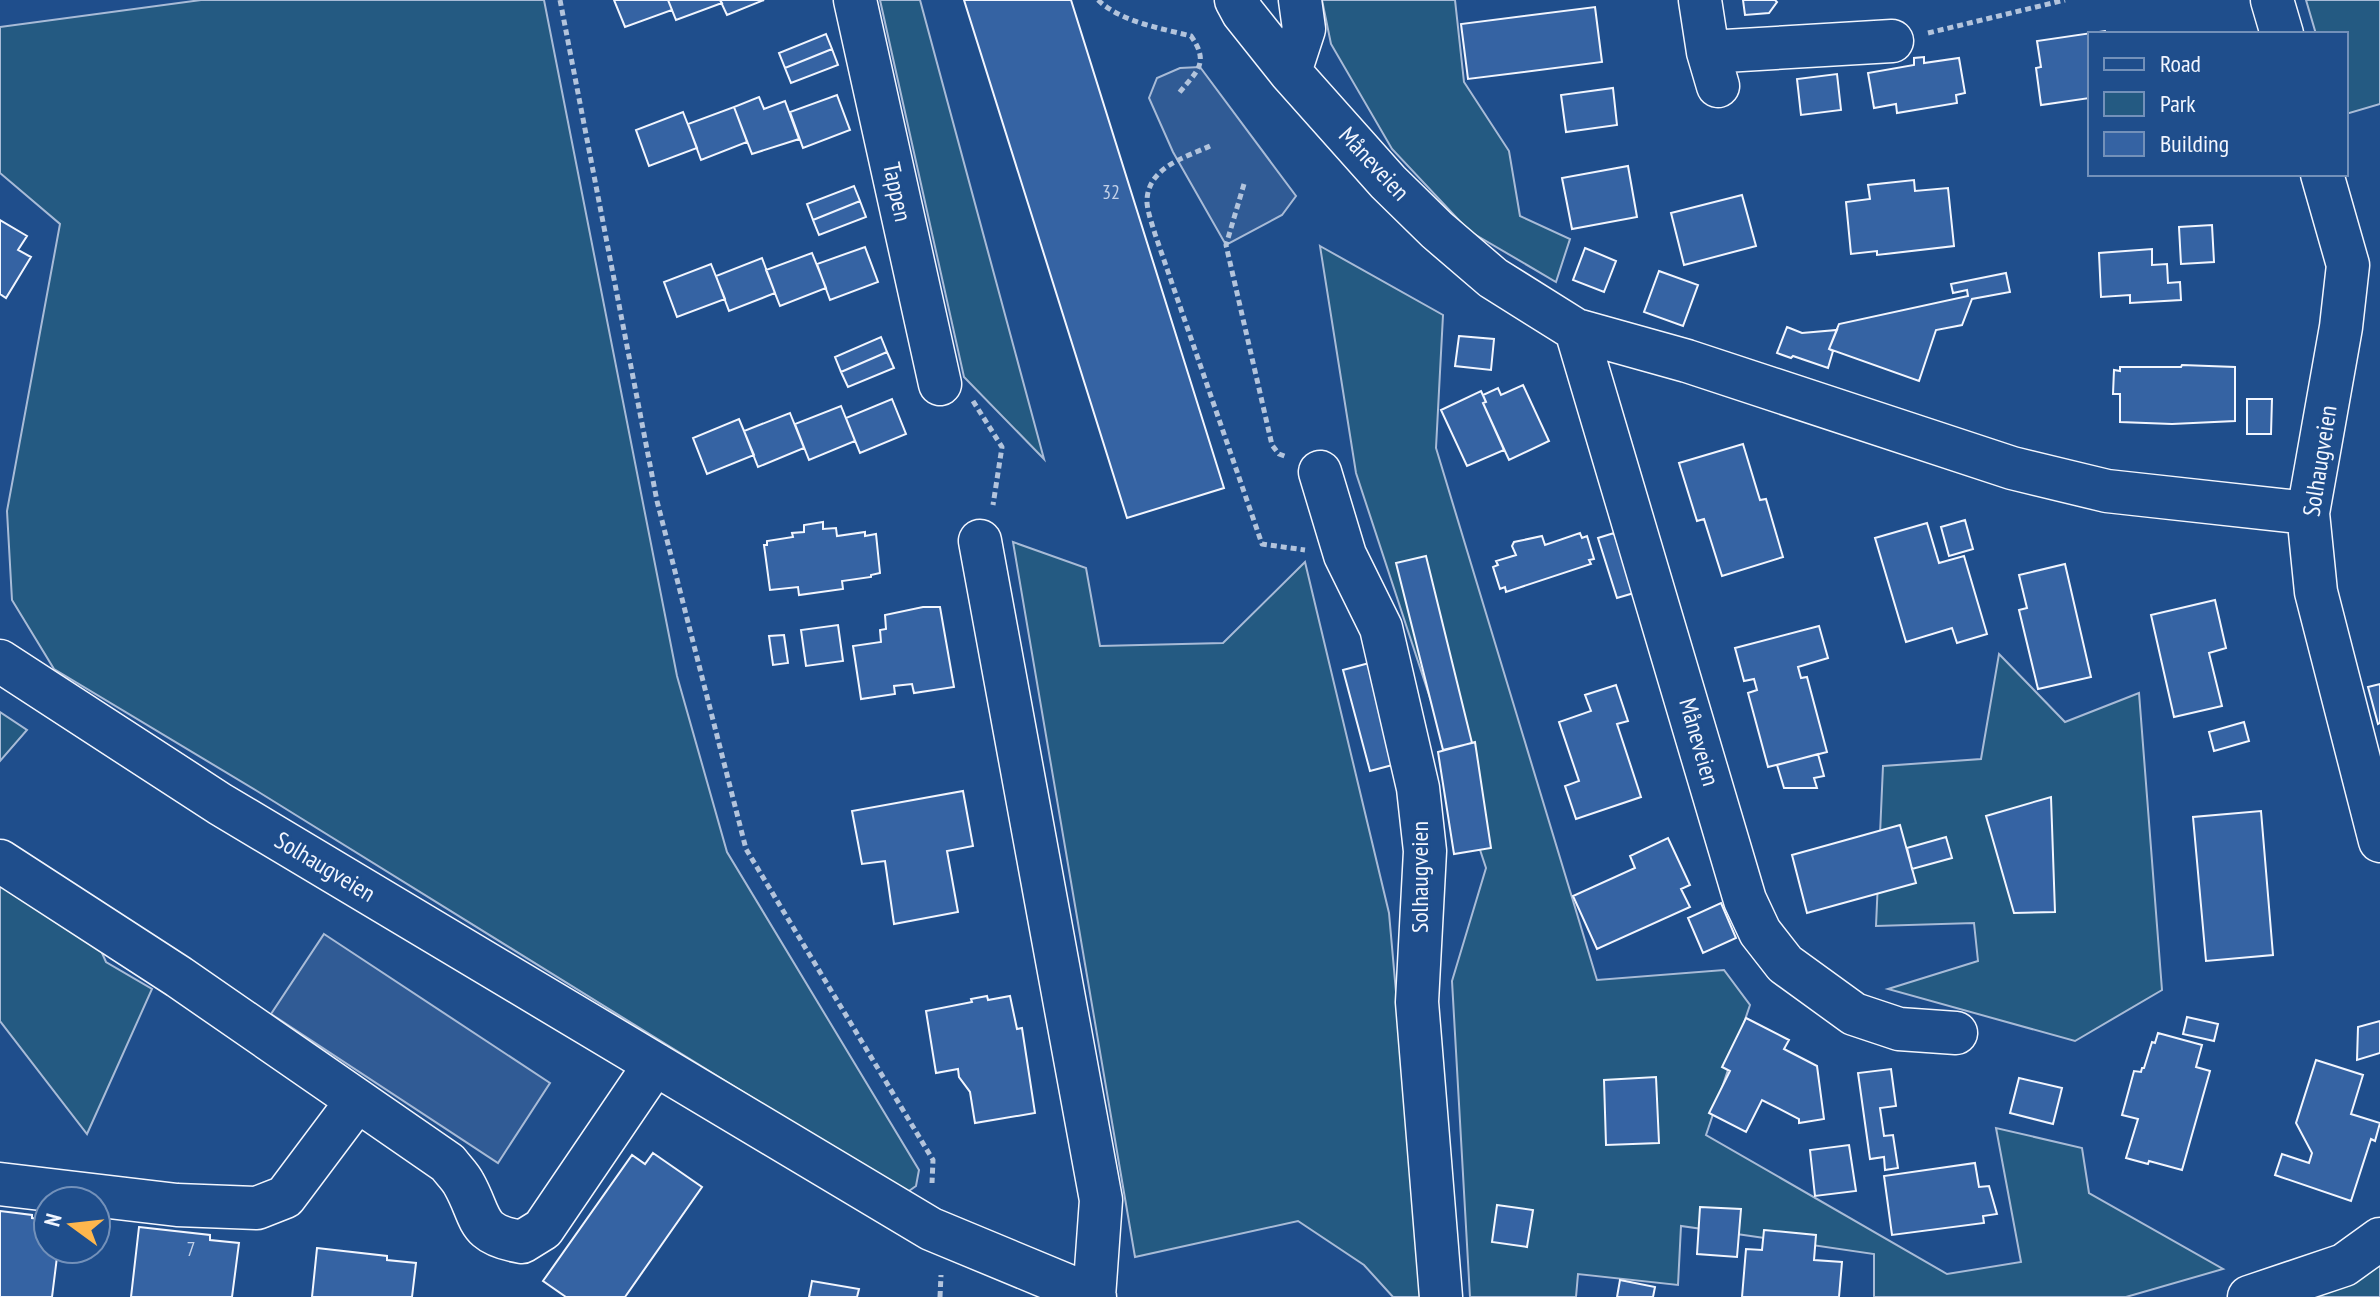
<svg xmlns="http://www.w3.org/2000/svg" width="2380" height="1297" viewBox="0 0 2380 1297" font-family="'PT Sans Narrow',sans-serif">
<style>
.green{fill:#245a82;stroke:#a8bbd7;stroke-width:2}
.parking{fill:#305b95;stroke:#a8bbd7;stroke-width:2}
.building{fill:#3563a3;stroke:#f2f6ff;stroke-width:2}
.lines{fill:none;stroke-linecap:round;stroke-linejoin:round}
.minor-casing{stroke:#f2f6ff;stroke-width:45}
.path{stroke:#b3c4dc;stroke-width:5;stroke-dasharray:6 4;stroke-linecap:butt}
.minor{stroke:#1f4e8c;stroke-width:42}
.labels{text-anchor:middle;stroke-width:6;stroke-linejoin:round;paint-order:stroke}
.number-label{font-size:20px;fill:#c3d1e8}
.street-label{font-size:24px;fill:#f2f6ff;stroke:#1f4e8c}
</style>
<rect width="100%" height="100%" fill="#1f4e8c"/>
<!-- green -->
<path class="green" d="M201 0H544L677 676 727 852 919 1170 916 1186 906 1193 257 791 54 669 12 600 7 511 60 224 0 173V27Z
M880 0H920L1044 459 964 377Z
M1322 0H1455L1464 82 1509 151 1520 216 1570 239 1556 282 1469 231 1392 149 1331 44Z
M2306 0H2380V104L2346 114V34H2316Z
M1320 246 1443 315 1436 448 1597 980 1724 970 1750 1005 1706 1135 1947 1274 2021 1262 1996 1128 2082 1148 2089 1193 2223 1269 2126 1297H1874V1254L1681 1226 1678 1285 1578 1274 1576 1297H1470L1452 981 1486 868 1356 473Z
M1013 542 1086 568 1100 646 1223 643 1305 562 1389 913 1423 1297H1393L1364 1265 1298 1221 1135 1257Z
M1999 654 2065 722 2139 693 2162 990 2075 1041 1888 989 1978 961 1974 923 1876 926 1883 766 1981 759Z
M0 712 27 730 0 761Z
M0 872 86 917 106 962 152 989 87 1134 0 1021Z
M2380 1258V1297H2306Z"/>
<!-- parking -->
<path class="parking" d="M1200 67 1296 196 1282 215 1226 245 1173 152 1149 98 1157 78 1180 68Z
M324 934 550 1083 498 1163 271 1014Z"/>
<!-- building -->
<path class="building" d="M614 0H668L672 10 625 27Z
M668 0H720L722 3 676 20Z
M720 0H764L727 15Z
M964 0H1071L1224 488 1127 518Z
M1743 0H1775L1777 2 1769 13 1745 15Z
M1595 7 1602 62 1468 79 1461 24Z
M2105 31 2106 34H2090V98L2041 105 2036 68 2041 67 2037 41Z
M826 34 832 49 785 68 779 53Z
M832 49 838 65 791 83 785 68Z
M1924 57V63L1959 58 1965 93 1956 95 1957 103 1897 113 1896 104 1874 108 1868 73 1914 65V58Z
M1837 74 1841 110 1801 115 1797 79Z
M1613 88 1617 125 1566 132 1561 95Z
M837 95 850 130 803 148 790 112Z
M759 97 764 109 785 101 799 139 752 154 734 107Z
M734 107 747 142 701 160 688 124Z
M683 112 697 148 649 166 636 130Z
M1628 166 1637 217 1572 229 1562 178Z
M1914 180 1915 191 1948 188 1954 246 1877 255V251L1851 254 1846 202 1870 199 1868 185Z
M854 186 860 201 813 220 807 204Z
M1742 195 1756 246 1684 265 1671 213Z
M860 201 866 217 819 235 813 220Z
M0 220 27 236 18 250 31 257 6 298 0 294Z
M2212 225 2214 262 2181 264 2179 227Z
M865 247 878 282 830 300 817 264Z
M1585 248 1616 261 1604 292 1573 280Z
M2152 249V265L2167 264 2168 283 2180 282 2181 300 2130 303V295L2101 297 2099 253Z
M812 253 826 288 780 306 766 270Z
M762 258 775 293 729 311 716 276Z
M711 264 725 299 677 317 664 282Z
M1659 271 1698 285 1683 326 1644 312Z
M2006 273 2010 292 1972 299 1962 325 1936 330 1919 381 1829 349 1839 324 1968 296 1967 290 1953 293 1951 284Z
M1787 327 1802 333 1837 330 1829 349 1833 351 1828 368 1793 356 1791 358 1777 353Z
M1459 336 1494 339 1491 370 1455 366Z
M881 337 887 352 841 372 835 357Z
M887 352 894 368 848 387 841 372Z
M2182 365 2235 367V421L2172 424 2120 422V394H2113L2114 370 2120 371V367H2181Z
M1523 385 1549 441 1509 460 1483 403 1486 402 1483 395 1498 388 1501 395Z
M1481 391 1486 402 1483 403 1504 450 1467 466 1441 410Z
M892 399 906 434 860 453 846 418Z
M2247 399H2272L2271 434H2247Z
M841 406 855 441 809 460 795 424Z
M790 413 804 448 758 467 744 431Z
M739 419 754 455 707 474 693 438Z
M1743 444 1760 500 1766 499 1783 557 1722 576 1704 519 1697 521 1679 463Z
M1965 520 1973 549 1949 556 1941 527Z
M823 522V529L836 528 837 536 865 532V536L876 534 880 573 871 575V577L842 581 843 589 799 595 798 587 770 590 764 545H767V541L793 537 792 533 804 532V525Z
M1927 523 1939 563 1964 556 1987 634 1957 643 1952 628 1906 642 1875 538Z
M1580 533 1582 538 1587 536 1594 559 1589 560 1591 564 1506 592 1505 587 1500 589 1493 567 1498 565 1496 561 1516 555 1512 546 1514 542 1542 536 1545 545Z
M1614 533 1634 593 1617 598 1598 538Z
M1426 556 1472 743 1443 750 1396 563Z
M2065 564 2091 677 2038 689 2019 610 2027 608 2019 575Z
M2215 600 2226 648 2209 653 2222 706 2174 717 2151 615Z
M923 607H940L954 687 914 693 912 684 894 686 895 694 861 699 853 646 881 642 880 630 886 629 885 615Z
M838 625 843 661 806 666 801 630Z
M1819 626 1828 658 1798 667 1801 678 1807 677 1827 752 1768 767 1748 693 1757 690 1754 679 1744 681 1735 648Z
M784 635 788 663 773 665 769 636Z
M1373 662 1400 763 1370 771 1343 670Z
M2380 684V723L2378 724 2368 687Z
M1616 685 1628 721 1617 724 1641 797 1576 819 1565 786 1579 781 1559 722 1591 711 1585 695Z
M2244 722 2249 741 2214 751 2209 732Z
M1475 742 1491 848 1454 854 1438 752Z
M1818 754 1824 776 1814 778 1817 788H1784L1777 765Z
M963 791 973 846 947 851 958 912 894 924 885 861 862 864 852 811Z
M2051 797 2055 912 2014 913 1986 816Z
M2261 811 2273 955 2206 961 2193 817Z
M1900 825 1916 883 1807 913 1792 855Z
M1946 837 1952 858 1912 869 1907 848Z
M1668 838 1690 885 1681 889 1690 907 1597 949 1573 896 1635 868 1630 856Z
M1721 903 1736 938 1703 953 1688 918Z
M987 996 988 1000 1010 996 1017 1029 1022 1028 1035 1113 975 1123 970 1092 959 1077 958 1069 936 1073 926 1011 972 1002 971 999Z
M2187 1017 2218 1024 2214 1041 2183 1034Z
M1746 1018 1789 1040 1784 1049 1817 1066 1824 1119 1799 1123V1119L1762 1100 1746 1132 1709 1113 1730 1071 1722 1067Z
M2380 1021V1053L2357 1060 2358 1027Z
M2158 1033 2202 1045 2196 1067 2210 1071 2182 1170 2149 1161 2148 1164 2126 1158 2138 1119 2122 1115 2134 1071 2141 1072 2142 1068H2144L2152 1042 2155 1043Z
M2316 1060 2363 1075 2351 1114 2380 1123 2375 1141 2371 1139 2351 1201 2275 1175 2282 1154 2309 1163 2312 1153 2296 1123Z
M1891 1069 1896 1106 1880 1108 1884 1136 1893 1135 1898 1168 1885 1170 1884 1157 1870 1159 1858 1073Z
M1656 1077 1659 1143 1606 1145 1604 1080Z
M2019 1078 2062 1088 2053 1124 2010 1113Z
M1849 1145 1856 1191 1815 1196 1810 1150Z
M653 1153 702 1187 625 1297H566L543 1281 632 1155 645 1164Z
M1975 1163 1979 1187 1989 1186 1997 1214 1983 1216 1984 1223 1892 1235 1884 1176Z
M1497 1205 1533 1210 1527 1247 1492 1242Z
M1700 1207 1741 1209 1737 1257 1697 1254Z
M0 1211 32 1215V1218L48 1220V1249H58L52 1297H0Z
M139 1227 210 1235V1240L239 1243 232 1297H131Z
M1764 1230 1816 1235 1814 1260 1842 1262 1839 1297H1742L1746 1249 1762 1250Z
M317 1248 387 1256V1260L416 1263 412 1297H312Z
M1620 1280 1655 1287 1653 1297H1617Z
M812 1281 859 1289 857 1297H809Z"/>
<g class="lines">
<!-- minor casing -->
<g class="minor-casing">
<path id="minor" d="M855 0 940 384
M1236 0 1243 13 1290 72 1388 182 1437 230 1493 278 1576 330 1687 361 2012 468 2107 491 2308 513
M1700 0 1708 52 1718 86
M2272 0 2282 34
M1708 52 1892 41
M1290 72 1304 29 1300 0
M2322 174 2348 265 2341 327 2308 513 2316 592 2380 841
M1576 330 1745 900 1760 932 1785 964 1854 1014 1899 1029 1956 1033
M1320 472 1345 555 1381 628 1418 788 1425 851 1417 1002 1441 1297
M980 541 1101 1200 1094 1297
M0 661 220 804 931 1229 1095 1297
M0 861 179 977 448 1163C453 1170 460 1176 464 1184 483 1218 474 1234 522 1242L543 1229 655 1064
M0 1184 177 1205 257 1208 285 1197 357 1101
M2249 1297 2344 1265 2380 1239"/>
</g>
<!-- path -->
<path class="path" d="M560 0 657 501 746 849 933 1160 932 1183
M1098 0C1121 22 1160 28 1191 36 1210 63 1197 71 1179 93
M1928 33 2065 0
M1210 146C1184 158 1146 168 1147 203 1148 213 1152 224 1155 234L1262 544 1305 550
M1244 184 1226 245 1272 445 1279 454 1287 457
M973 401 1002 447 993 505
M940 1297 941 1275"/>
<!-- minor -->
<use href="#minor" class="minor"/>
</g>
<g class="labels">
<!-- number labels -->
<g class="number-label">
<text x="1111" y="199">32</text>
<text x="191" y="1256">7</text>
</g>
<!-- street labels -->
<g class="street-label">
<text transform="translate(1374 164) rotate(47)" y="8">Måneveien</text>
<text transform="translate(897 192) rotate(78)" y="8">Tappen</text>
<text transform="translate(2320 461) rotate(-81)" y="8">Solhaugveien</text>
<text transform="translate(1699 742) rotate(74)" y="8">Måneveien</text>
<text transform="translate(325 867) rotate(31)" y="8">Solhaugveien</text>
<text transform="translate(1420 877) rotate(-90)" y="8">Solhaugveien</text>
</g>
</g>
<!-- legend -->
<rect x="2088" y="32" width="260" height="144" fill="#1f4e8c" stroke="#7391ba" stroke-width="2"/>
<rect x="2104" y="58" width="40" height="12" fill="#1f4e8c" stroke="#7391ba" stroke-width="2"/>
<text x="2160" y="72" font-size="24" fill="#f2f6ff">Road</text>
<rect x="2104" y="92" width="40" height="24" fill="#245a82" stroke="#7391ba" stroke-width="2"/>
<text x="2160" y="112" font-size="24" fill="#f2f6ff">Park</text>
<rect x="2104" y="132" width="40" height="24" fill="#3563a3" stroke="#7391ba" stroke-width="2"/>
<text x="2160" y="152" font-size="24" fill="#f2f6ff">Building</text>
<!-- north arrow -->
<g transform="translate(72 1225) rotate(285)"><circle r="38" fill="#1f4e8c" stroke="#7391ba" stroke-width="2"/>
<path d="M0-6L14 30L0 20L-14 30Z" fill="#ffb74d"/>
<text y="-12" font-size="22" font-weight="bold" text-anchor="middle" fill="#f2f6ff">N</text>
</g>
</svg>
